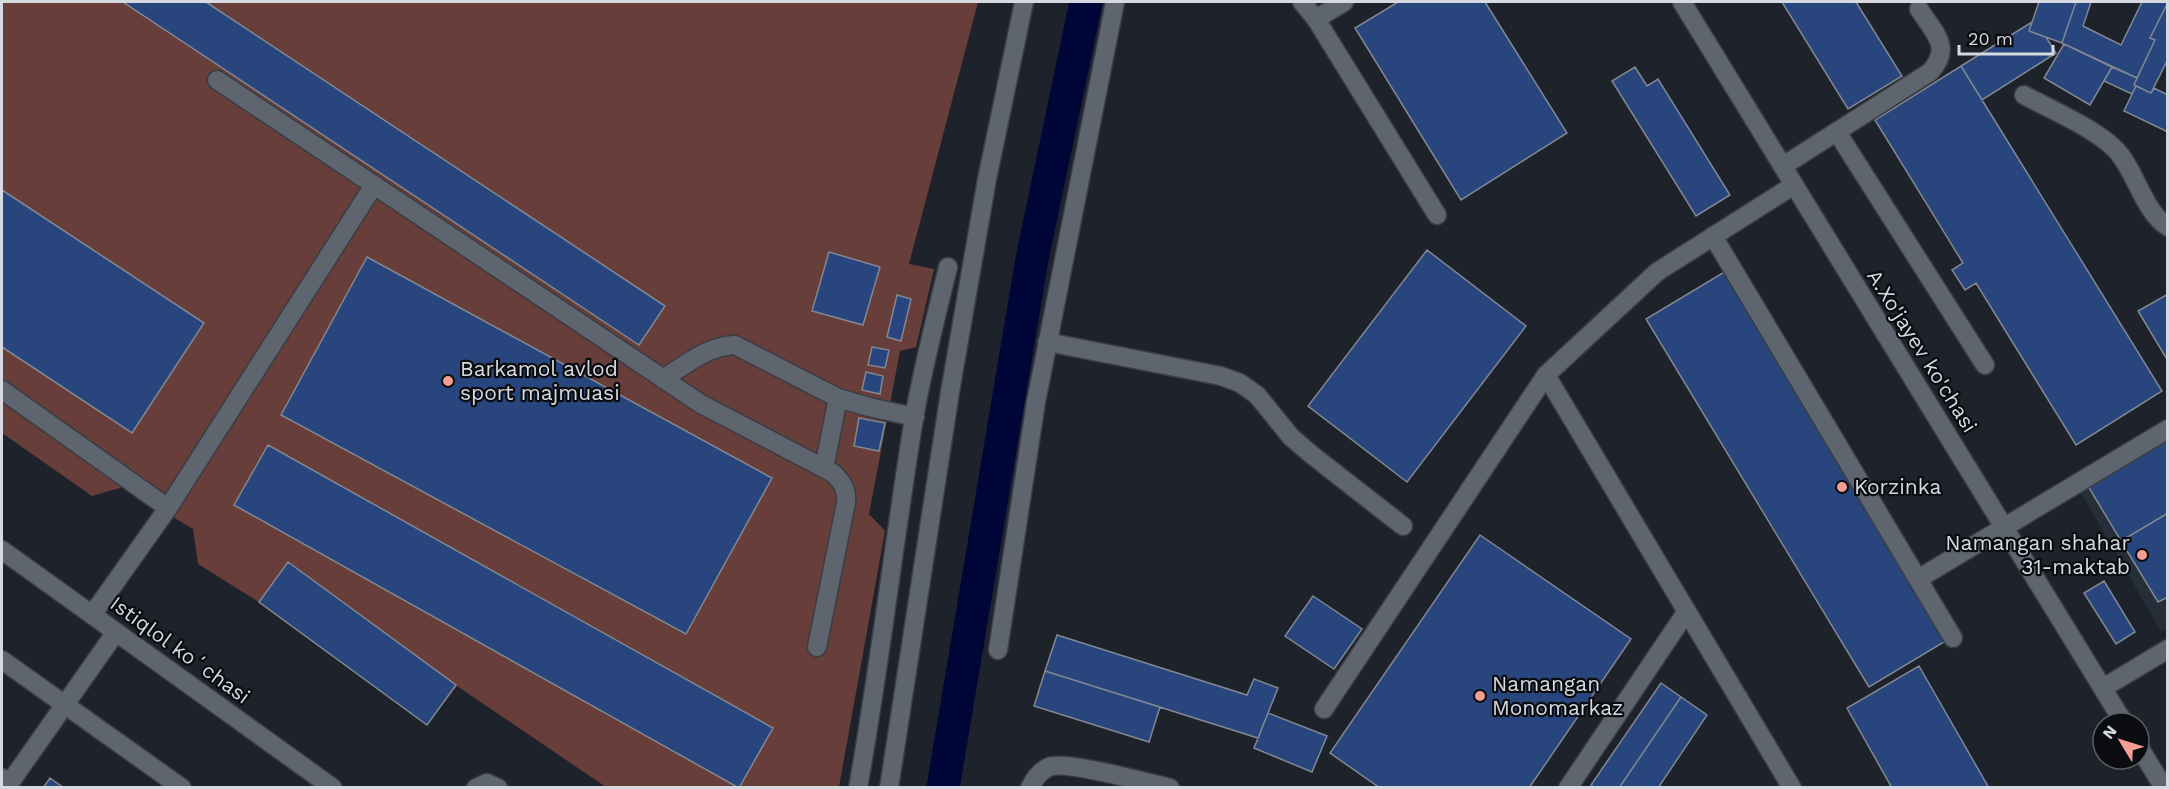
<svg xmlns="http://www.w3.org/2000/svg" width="2169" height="789" viewBox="0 0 2169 789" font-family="'Work Sans',sans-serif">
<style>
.built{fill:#262e3a}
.green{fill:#683e3a}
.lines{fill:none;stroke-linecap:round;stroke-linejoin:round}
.canal{stroke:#000638;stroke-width:33}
.building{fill:#28467d;stroke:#818892;stroke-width:1.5}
.minor-casing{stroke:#393d44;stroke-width:21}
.minor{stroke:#5f656f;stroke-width:18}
.poi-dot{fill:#f59c93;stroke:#0a0c10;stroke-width:2}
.labels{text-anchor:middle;stroke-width:4.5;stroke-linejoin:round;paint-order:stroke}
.street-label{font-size:21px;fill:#d6dae0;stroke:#0a0c10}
.poi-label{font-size:21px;fill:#d6dae0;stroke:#0a0c10;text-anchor:start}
</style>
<rect width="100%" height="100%" fill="#1e232b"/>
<!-- built -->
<path class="built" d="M2167 426V629L2161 631 2074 481Z"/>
<!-- green -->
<path class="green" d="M2 2H978L909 264 934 269 916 347 900 351 869 514 885 531 839 787H606L457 686 427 725 259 602 198 564 193 529 123 487 92 496 2 433Z"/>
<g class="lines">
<!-- canal -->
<path class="canal" d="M943 788 1032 259 1086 2"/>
</g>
<!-- building -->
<path class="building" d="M123 2H206L665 306 639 345Z
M1398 2H1485L1567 133 1461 200 1355 28Z
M1782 2H1856L1902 76 1848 109Z
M2039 2H2076L2062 43 2029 31Z
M2076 2H2091L2083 26 2121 45 2142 2H2168L2150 38 2155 40 2137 78 2062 43Z
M2168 2V59L2151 93 2134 85 2155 40 2150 38Z
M2032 22 2029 31 2046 37 2056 53 1982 100 1961 66Z
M2064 44 2112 67 2090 105 2044 78Z
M1961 66 2162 391 2076 445 1976 283 1965 290 1952 270 1963 263 1875 120Z
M1635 67 1647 86 1658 79 1730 195 1696 216 1612 81Z
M2112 67 2137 78 2134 85 2136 86 2132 94 2104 81Z
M2136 86 2151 93 2154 88 2168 95V132L2124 111Z
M2 190 204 323 132 433 2 347Z
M1427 250 1526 326 1407 482 1308 406Z
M829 252 880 267 863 325 812 311Z
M367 257 772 478 686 634 281 415Z
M1726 271 1949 639 1869 687 1646 319Z
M2168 294V361L2138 311Z
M897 295 911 299 901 341 887 337Z
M872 347 889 350 885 368 868 365Z
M866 372 883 376 880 394 862 390Z
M859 418 885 423 879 451 854 446Z
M2168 432V513L2121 541 2085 481Z
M268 445 773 728 739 788 234 505Z
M2168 513V597L2158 602 2121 541Z
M1480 535 1631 639 1529 788H1380L1330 753Z
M288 562 456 685 427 725 259 602Z
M2104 581 2135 632 2116 644 2084 593Z
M1313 596 1362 629 1334 669 1285 636Z
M1057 635 1247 695 1254 679 1278 688 1258 738 1045 671Z
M1919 666 1989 788H1892L1847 708Z
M1045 671 1160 707 1149 742 1034 706Z
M1661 683 1681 697 1619 788H1595L1591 785Z
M1681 697 1707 715 1658 788H1619Z
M1268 713 1327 736 1312 772 1254 748Z
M50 778 64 788H43Z"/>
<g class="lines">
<!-- minor casing -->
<g class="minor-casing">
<path id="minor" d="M1302 2 1316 19 1437 215
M1682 2 2124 723
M1316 19 1344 2
M217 80 374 185
M2024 95C2051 110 2095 128 2116 150 2136 171 2143 211 2168 227
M1837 132 1985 365
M1783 166 1930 72C1953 47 1934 33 1919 9
M1713 236 1953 638
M1047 342 1221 376 1240 383 1257 395 1291 437 1312 455 1403 526
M663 379C686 364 708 346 735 345L838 398 824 468
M2 390 168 508
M838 398 869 407 915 417
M2 550 333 788
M1918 579 2168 429
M92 615 168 508 374 185 701 404 833 473C843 483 847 489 846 503L817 647
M998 650 1036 402 1115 2
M2 660 182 788
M2103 688 2168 649
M1324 709 1546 375
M2139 747 2164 788
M2 778 9 784 116 632
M476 788 487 783 498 788
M858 788C880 665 894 541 914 418 923 367 936 317 948 267
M889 788 950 392 987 179 1024 2
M1030 788C1034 779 1040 771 1049 767 1064 760 1149 783 1170 788
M1568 788 1687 611
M1792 788 1546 375 1657 272 1794 185"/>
</g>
<!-- minor -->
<use href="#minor" class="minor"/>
</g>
<!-- markers -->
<g class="poi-dot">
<circle cx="448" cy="381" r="6"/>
<circle cx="1842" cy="487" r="6"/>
<circle cx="2142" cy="555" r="6"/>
<circle cx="1480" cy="696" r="6"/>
</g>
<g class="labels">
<!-- street labels -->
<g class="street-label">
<text transform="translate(1922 351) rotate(58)" y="7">A.Xo'jayev ko'chasi</text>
<text transform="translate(180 650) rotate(36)" y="7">Istiqlol koʻchasi</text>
</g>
<!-- poi labels -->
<g class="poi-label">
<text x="460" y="376">Barkamol avlod<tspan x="460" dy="24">sport majmuasi</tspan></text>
<text x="1854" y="494">Korzinka</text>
<text x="2130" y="550" text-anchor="end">Namangan shahar<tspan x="2130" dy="24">31-maktab</tspan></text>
<text x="1492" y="691">Namangan<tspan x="1492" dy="24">Monomarkaz</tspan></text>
</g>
</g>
<!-- border -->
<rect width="2169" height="789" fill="none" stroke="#d6dae0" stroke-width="6"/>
<!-- north arrow -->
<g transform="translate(2121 741) rotate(308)"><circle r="28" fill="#0a0c10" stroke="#5c5e63" stroke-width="1.5"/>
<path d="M0-4.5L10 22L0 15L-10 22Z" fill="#f59c93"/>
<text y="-9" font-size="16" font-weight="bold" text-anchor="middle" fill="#d6dae0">N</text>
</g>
<!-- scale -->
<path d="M1959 45v9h94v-9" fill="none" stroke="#d6dae0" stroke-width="3"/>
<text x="1968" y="45" font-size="18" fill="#d6dae0" stroke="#0a0c10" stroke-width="4.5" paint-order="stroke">20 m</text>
</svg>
